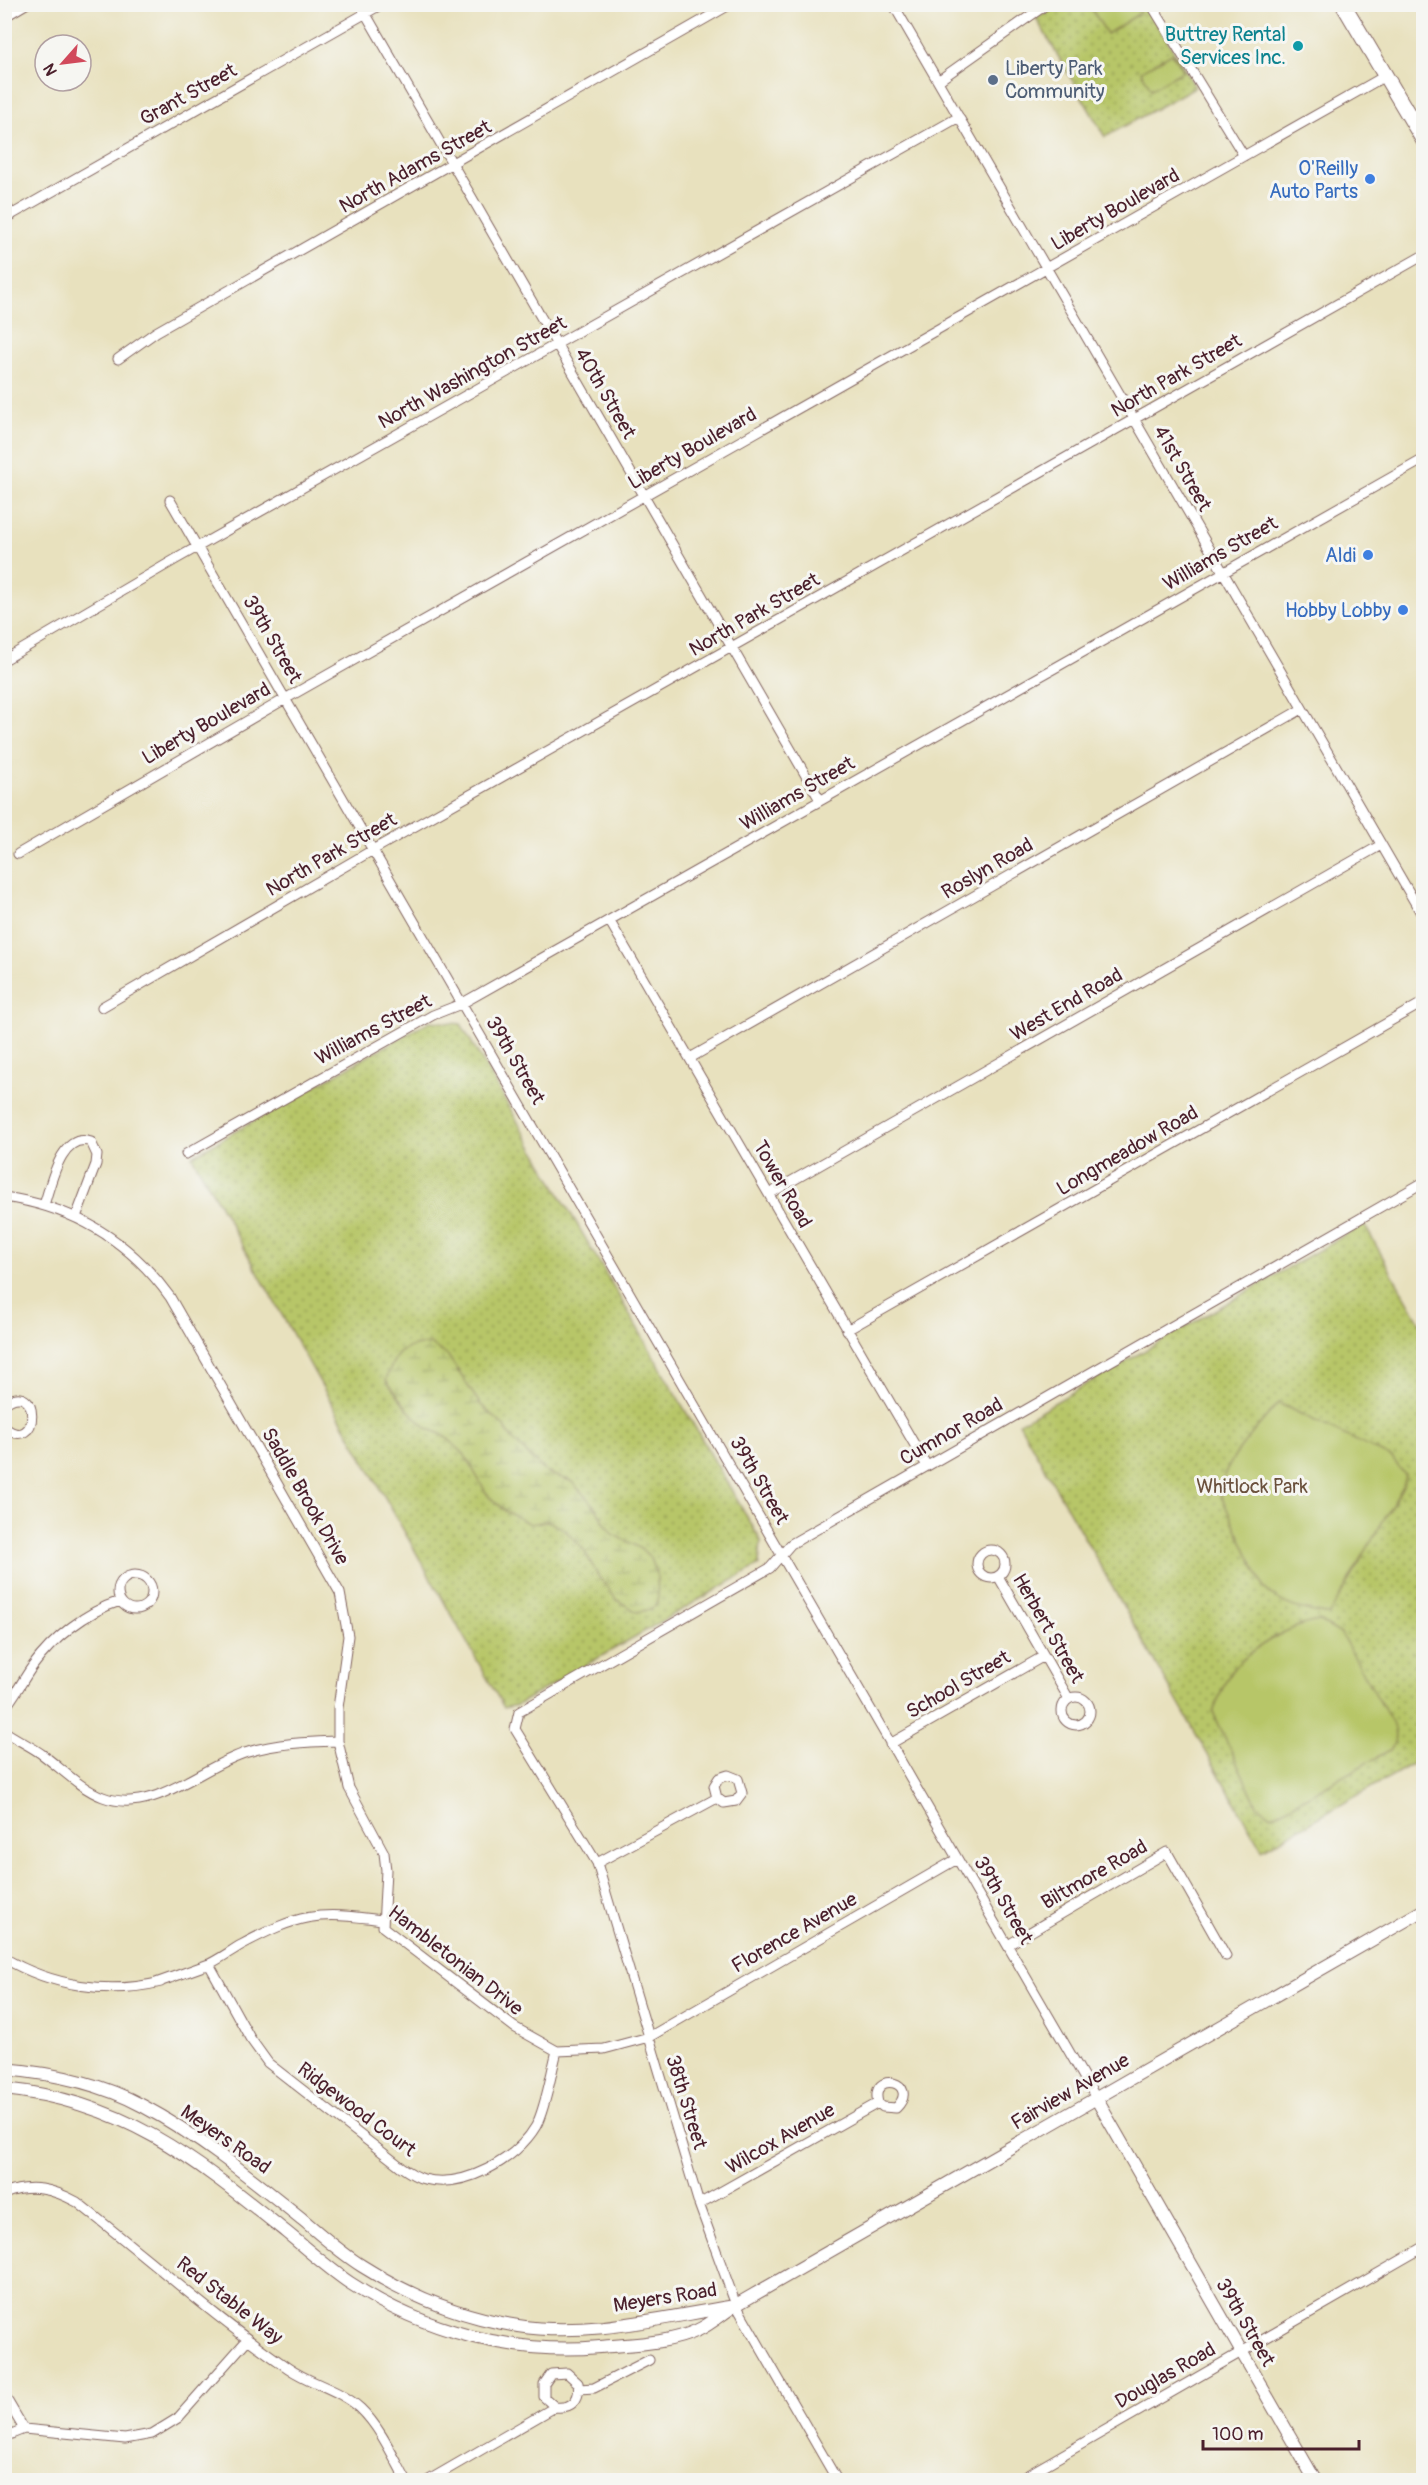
<svg xmlns="http://www.w3.org/2000/svg" width="1428" height="2485" viewBox="0 0 1428 2485" font-family="Pangolin,sans-serif">
<style>
.grass{fill:url(#grass-dots);stroke:#80724a;stroke-width:1.5}
.wetland{fill:url(#wetland-marsh);stroke:#80724a;stroke-width:1.5}
.pitch{fill:#b7c668;stroke:#80724a;stroke-width:1.5}
.lines{fill:none;stroke-linecap:round;stroke-linejoin:round}
.minor-casing{stroke:#81635e;stroke-width:11}
.tertiary-casing{stroke:#81635e;stroke-width:14}
.primary-casing{stroke:#81635e;stroke-width:17}
.minor{stroke:#fff;stroke-width:9}
.tertiary{stroke:#fff;stroke-width:12}
.primary{stroke:#fff;stroke-width:15}
.culture-dot{fill:#0f9aa8;stroke:#f6f6f2;stroke-width:2}
.service-dot{fill:#5c6f8a;stroke:#f6f6f2;stroke-width:2}
.shop-dot{fill:#3f7fe0;stroke:#f6f6f2;stroke-width:2}
.labels{text-anchor:middle;stroke-width:6;stroke-linejoin:round;paint-order:stroke}
.culture-label{font-size:20px;fill:#0d838f;stroke:#f6f6f2;text-anchor:end}
.service-label{font-size:20px;fill:#4e5e75;stroke:#f6f6f2;text-anchor:start}
.street-label{font-size:20px;fill:#4a1f2b;stroke:#f6f6f2}
.shop-label{font-size:20px;fill:#366cbe;stroke:#f6f6f2;text-anchor:end}
.park-label{font-size:20px;fill:#6b513d;stroke:#f6f6f2}
</style>
<defs>
<pattern id="grass-dots" width="8" height="8" patternUnits="userSpaceOnUse" patternTransform="scale(1.5)"><rect width="8" height="8" fill="#b7c668"/><path d="M2 2h.1M6 6h.1" fill="none" stroke="#97a056" stroke-width="1.8" stroke-linecap="round"/></pattern>
<pattern id="wetland-marsh" width="20" height="14" patternUnits="userSpaceOnUse" patternTransform="scale(1.5)"><rect width="20" height="14" fill="#b7c668"/><path d="M1 5h8M5 5V1M11 12h8M15 12V8" fill="none" stroke="#97a056"/></pattern>
</defs>
<rect width="100%" height="100%" fill="#f6f6f2"/>
<filter id="ink" filterUnits="userSpaceOnUse"><feTurbulence type="fractalNoise" baseFrequency=".0167" numOctaves="2"/><feDisplacementMap in="SourceGraphic" scale="12" xChannelSelector="R" yChannelSelector="G"/><feConvolveMatrix kernelMatrix="1 2 1 2 8 2 1 2 1" color-interpolation-filters="sRGB"/></filter>
<filter id="wash" filterUnits="userSpaceOnUse"><feTurbulence type="fractalNoise" baseFrequency=".008" numOctaves="4" result="noise"/><feDisplacementMap in="SourceGraphic" scale="24" xChannelSelector="R" yChannelSelector="G"/><feGaussianBlur stdDeviation="1.35" result="paint"/><feColorMatrix in="noise" values="0 0 0 0 0 0 0 0 0 0 0 0 0 0 0 0 0 1.4 0 .05"/><feComposite in="paint" operator="in"/></filter>
<g filter="url(#wash)">
<rect width="100%" height="100%" fill="#e8e1be"/>
<!-- grass -->
<path class="grass" d="M1056 5H1146L1195 87 1105 137 1036 18Z
M430 1021 461 1024 761 1541 759 1565 517 1705 504 1708 192 1156Z
M1364 1224 1423 1328V1758L1262 1850 1019 1423Z"/>
<!-- wetland -->
<path class="wetland" d="M430 1344 448 1356 480 1404 503 1425 513 1440 547 1473 571 1481 595 1507 612 1534 640 1548 651 1558 657 1576 658 1601 652 1609 637 1612 617 1600 598 1576 584 1550 564 1529 548 1521 530 1524 505 1511 487 1494 464 1454 445 1436 427 1428 409 1411 386 1380C396 1352 399 1346 430 1344Z"/>
<!-- pitch -->
<path class="pitch" d="M1089 5H1134L1140 13 1107 34Z
M1172 53 1183 71 1151 89 1141 71Z
M1278 1403 1392 1458 1405 1475 1403 1486 1329 1615C1305 1610 1282 1607 1264 1588L1221 1496C1217 1467 1260 1426 1278 1403Z
M1319 1621 1341 1634 1391 1721C1396 1731 1397 1740 1390 1750L1272 1816 1257 1805 1213 1712C1219 1700 1224 1680 1233 1669 1254 1647 1289 1625 1319 1621Z"/>
</g>
<g filter="url(#ink)">
<g class="lines">
<!-- minor casing -->
<g class="minor-casing">
<path id="minor" d="M360 4 820 800
M893 4 1424 918
M1151 4 1244 156
M4 17 26 4
M938 81 1047 4
M4 202 12 215
M4 219 382 4
M118 359 156 332 731 4
M170 500 1096 2098
M4 660 176 559 959 117
M18 854 285 699 1385 76
M609 920 927 1466
M102 1007 371 851 1424 255
M690 1058 1302 709
M186 1154 433 1015 461 1004 1424 459
M769 1194 1381 845
M4 1197C74 1207 129 1240 170 1297L340 1593 348 1636 338 1708V1741L349 1788 384 1853 386 1870 383 1927 514 2027 557 2051 604 2049 649 2037 957 1859
M44 1205C51 1184 61 1131 91 1142L97 1155 96 1164 76 1217
M847 1330 1424 1002
M4 1404C41 1376 41 1456 4 1427
M977 1564a14 14 0 1 1 28 0a14 14 0 1 1-28 0Z
M118 1592a17 17 0 1 1 34 0a17 17 0 1 1-34 0Z
M998 1576 1069 1699
M1062 1711a14 14 0 1 1 28 0a14 14 0 1 1-28 0Z
M4 1709C15 1696 22 1681 32 1667 53 1638 86 1612 120 1601
M4 1731C17 1740 31 1746 43 1755 63 1770 80 1788 103 1797 154 1816 202 1765 248 1752 277 1743 308 1742 338 1741
M890 1744 1044 1656
M597 1863 717 1798 724 1803 736 1801 742 1793 738 1779 728 1775 719 1778 714 1786 717 1798
M1008 1945 1167 1852 1226 1956
M4 1958C52 1986 107 1995 161 1982
M205 1966C217 1961 229 1952 241 1945 299 1914 316 1911 382 1920
M156 1983 209 1964 250 2038 268 2063 400 2166C407 2171 416 2177 424 2179 464 2189 516 2160 536 2126 546 2107 551 2073 557 2051
M4 2194C31 2183 53 2189 77 2202 147 2257 215 2318 288 2368 311 2384 339 2389 360 2408 380 2427 393 2456 406 2480
M699 2204 878 2103 883 2107 896 2108C922 2082 869 2069 878 2103
M579 2389 594 2388 649 2360
M4 2395 24 2429
M4 2437 24 2429 125 2439 152 2434 178 2418 248 2339
M429 2480 555 2407C571 2409 581 2400 578 2383L567 2373 551 2374 544 2384V2397L555 2407
M837 2480 736 2305 699 2204 597 1863 515 1729 519 1712 770 1568 791 1544 1424 1182
M1019 2480 1424 2247"/>
</g>
<!-- tertiary casing -->
<g class="tertiary-casing">
<path id="tertiary" d="M4 2069C52 2073 101 2083 143 2106 201 2137 251 2178 302 2219 321 2235 341 2253 362 2266 409 2296 462 2317 518 2326 587 2337 660 2318 729 2307
M4 2089C125 2101 195 2159 286 2232 307 2249 328 2268 350 2283 423 2331 513 2355 600 2347 631 2344 669 2344 698 2330 711 2324 723 2313 736 2305L1424 1910
M1096 2098 1315 2480"/>
</g>
<!-- primary casing -->
<g class="primary-casing">
<path id="primary" d="M1343 4 1424 141"/>
</g>
<!-- minor -->
<use href="#minor" class="minor"/>
<!-- tertiary -->
<use href="#tertiary" class="tertiary"/>
<!-- primary -->
<use href="#primary" class="primary"/>
</g>
</g>
<!-- markers -->
<circle class="culture-dot" cx="1298" cy="46" r="6"/>
<circle class="service-dot" cx="993" cy="80" r="6"/>
<g class="shop-dot">
<circle cx="1370" cy="179" r="6"/>
<circle cx="1368" cy="555" r="6"/>
<circle cx="1403" cy="610" r="6"/>
</g>
<g class="labels">
<!-- culture labels -->
<g class="culture-label">
<text x="1286" y="41">Buttrey Rental<tspan x="1286" dy="23">Services Inc.</tspan></text>
</g>
<!-- service labels -->
<g class="service-label">
<text x="1005" y="75">Liberty Park<tspan x="1005" dy="23">Community</tspan></text>
</g>
<!-- street labels -->
<g class="street-label">
<text transform="translate(188 94) rotate(-29)" y="7">Grant Street</text>
<text transform="translate(415 166) rotate(-29)" y="7">North Adams Street</text>
<text transform="translate(1115 209) rotate(-30)" y="7">Liberty Boulevard</text>
<text transform="translate(472 372) rotate(-29)" y="7">North Washington Street</text>
<text transform="translate(1176 375) rotate(-30)" y="7">North Park Street</text>
<text transform="translate(606 393) rotate(60)" y="7">40th Street</text>
<text transform="translate(692 448) rotate(-30)" y="7">Liberty Boulevard</text>
<text transform="translate(1183 468) rotate(60)" y="7">41st Street</text>
<text transform="translate(1220 553) rotate(-30)" y="7">Williams Street</text>
<text transform="translate(754 614) rotate(-30)" y="7">North Park Street</text>
<text transform="translate(273 639) rotate(60)" y="7">39th Street</text>
<text transform="translate(206 723) rotate(-30)" y="7">Liberty Boulevard</text>
<text transform="translate(797 793) rotate(-30)" y="7">Williams Street</text>
<text transform="translate(331 854) rotate(-30)" y="7">North Park Street</text>
<text transform="translate(987 868) rotate(-30)" y="7">Roslyn Road</text>
<text transform="translate(1066 1004) rotate(-30)" y="7">West End Road</text>
<text transform="translate(373 1029) rotate(-28)" y="7">Williams Street</text>
<text transform="translate(516 1060) rotate(60)" y="7">39th Street</text>
<text transform="translate(1127 1150) rotate(-30)" y="7">Longmeadow Road</text>
<text transform="translate(783 1184) rotate(60)" y="7">Tower Road</text>
<text transform="translate(951 1431) rotate(-30)" y="7">Cumnor Road</text>
<text transform="translate(760 1480) rotate(60)" y="7">39th Street</text>
<text transform="translate(306 1496) rotate(60)" y="7">Saddle Brook Drive</text>
<text transform="translate(1049 1628) rotate(60)" y="7">Herbert Street</text>
<text transform="translate(958 1684) rotate(-30)" y="7">School Street</text>
<text transform="translate(1094 1874) rotate(-30)" y="7">Biltmore Road</text>
<text transform="translate(1004 1900) rotate(60)" y="7">39th Street</text>
<text transform="translate(794 1932) rotate(-30)" y="7">Florence Avenue</text>
<text transform="translate(456 1960) rotate(38)" y="7">Hambletonian Drive</text>
<text transform="translate(1070 2091) rotate(-30)" y="7">Fairview Avenue</text>
<text transform="translate(687 2102) rotate(73)" y="7">38th Street</text>
<text transform="translate(357 2109) rotate(37)" y="7">Ridgewood Court</text>
<text transform="translate(780 2138) rotate(-30)" y="7">Wilcox Avenue</text>
<text transform="translate(226 2139) rotate(35)" y="7">Meyers Road</text>
<text transform="translate(665 2297) rotate(-9)" y="7">Meyers Road</text>
<text transform="translate(230 2300) rotate(38)" y="7">Red Stable Way</text>
<text transform="translate(1246 2322) rotate(60)" y="7">39th Street</text>
<text transform="translate(1165 2375) rotate(-30)" y="7">Douglas Road</text>
</g>
<!-- shop labels -->
<g class="shop-label">
<text x="1358" y="175">O'Reilly<tspan x="1358" dy="23">Auto Parts</tspan></text>
<text x="1356" y="562">Aldi</text>
<text x="1391" y="617">Hobby Lobby</text>
</g>
<!-- park labels -->
<g class="park-label">
<text x="1252" y="1493">Whitlock Park</text>
</g>
</g>
<!-- margin -->
<rect width="1428" height="2485" fill="none" stroke="#f6f6f2" stroke-width="24"/>
<!-- north arrow -->
<g transform="translate(63 63) rotate(242)"><circle r="28" fill="#f6f6f2" stroke="#b1a0a2" stroke-width="1.5"/>
<path d="M0-4.5L10 22L0 15L-10 22Z" fill="#d1495b"/>
<text y="-9" font-size="16" font-weight="bold" text-anchor="middle" fill="#4a1f2b">N</text>
</g>
<!-- scale -->
<path d="M1203 2440v9h156v-9" fill="none" stroke="#4a1f2b" stroke-width="3"/>
<text x="1212" y="2440" font-size="18" fill="#4a1f2b" stroke="#f6f6f2" stroke-width="4.5" paint-order="stroke">100 m</text>
</svg>
